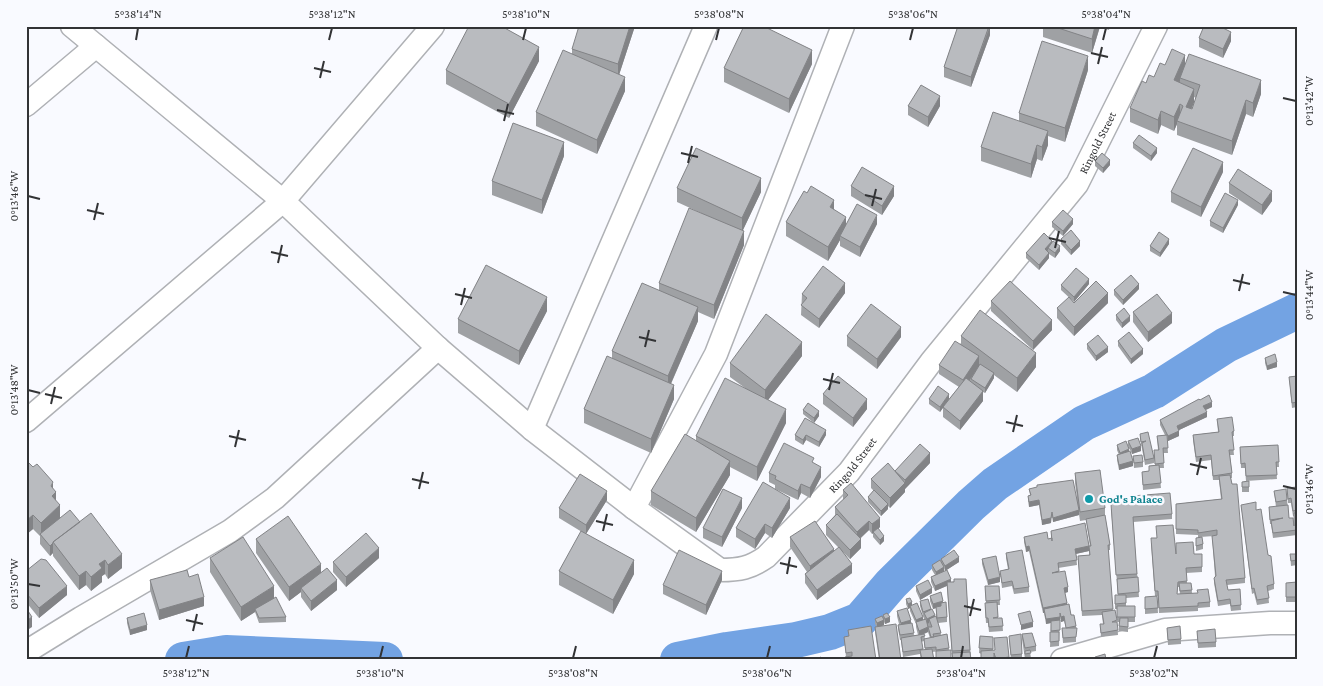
<svg xmlns="http://www.w3.org/2000/svg" width="1323" height="686" viewBox="0 0 1323 686" font-family="'Crimson Pro',serif">
<style>
.lines{fill:none;stroke-linecap:round;stroke-linejoin:round}
.river{stroke:#73a3e3;stroke-width:36}
.minor-casing{stroke:#afb1b5;stroke-width:25}
.minor{stroke:#fff;stroke-width:22}
.wall{fill:#9fa1a4;fill-rule:evenodd}
.shaded-wall{fill:#828386}
.building{fill:#b9bbbf;stroke:#828386}
.ticks{fill:none;stroke:#323335;stroke-width:2}
.culture-dot{fill:#0f9aa8;stroke:#f9faff;stroke-width:2}
.labels{text-anchor:middle;stroke-width:4.5;stroke-linejoin:round;paint-order:stroke}
.street-label{font-size:12px;fill:#323335;stroke:#f9faff}
.culture-label{font-size:12px;font-weight:bold;fill:#0d838f;stroke:#f9faff;text-anchor:start}
.neatline{fill:none;stroke:#323335;stroke-width:2}
.ticks-label{font-size:12px;text-anchor:middle;fill:#323335}
</style>
<rect width="100%" height="100%" fill="#f9faff"/>
<g class="lines">
<!-- river -->
<path class="river" d="M183 660 226 653 385 660
M678 660 727 650 796 640 830 632 860 620 891 584 971 505 995 484 1084 423 1154 391 1226 345 1297 311"/>
<!-- minor casing -->
<g class="minor-casing">
<g id="minor">
<path id="s1" d="M72 26 283 201 438 348 532 429 634 508 720 570C740 570 750 568 766 557L849 472 931 362 1077 184 1156 26"/>
<path d="M26 105 96 46"/>
<path d="M26 421 283 201 433 26"/>
<path d="M532 429 706 26"/>
<path d="M634 508 716 354 843 26"/>
<path d="M26 652 81 618 230 531 275 498 438 348"/>
<path d="M1062 660 1165 630 1270 623H1297"/>
</g>
</g>
<!-- minor -->
<use href="#minor" class="minor"/>
</g>
<!-- wall -->
<path class="wall" d="M635 26 619 75 625 91 597 154 536 126V112L572 54V49Z
M958 26H993V28L990 27V35L971 87 944 77V67Z
M1043 26H1110L1109 30 1100 27 1092 53 1043 37Z
M1199 38 1231 41 1223 58 1199 47Z
M539 61 509 118 446 84V70Z
M1185 63 1261 94 1253 117 1246 114 1232 155 1177 135V124L1174 131 1161 125 1158 134 1130 122V108L1146 83 1154 77 1165 65ZM1194 97 1196 98 1192 109H1191Z
M812 64 789 113 724 82V68Z
M1088 70 1065 142 1048 136V145L1042 161 1037 159 1031 178 981 161V147L1019 121V113Z
M908 106H940L928 127 908 115Z
M1133 143 1157 153 1151 161 1133 148Z
M564 156 542 214 492 195V181Z
M1095 161 1110 165 1103 173 1095 166Z
M1223 172 1201 217 1171 202V192Z
M1229 183 1272 201 1262 215 1229 193Z
M851 186 894 196 882 215 851 196Z
M677 188 761 192 743 230 744 245 714 319 698 312V321L671 384 674 399 651 453 584 423V409L612 358V351L659 290V283L701 213 677 202Z
M1238 205 1223 233 1210 226V221Z
M834 210 846 225 877 224 860 257 840 246V240L828 261 786 236V222Z
M1052 222 1073 224 1063 236 1052 227Z
M1061 239 1080 246 1071 255 1061 244Z
M1052 243 1060 251 1055 258 1049 254V258L1039 270 1026 258V253Z
M1169 244 1160 257 1150 251V246Z
M1089 284 1074 302 1061 290V285Z
M1139 289 1123 305 1114 295V290Z
M845 293 819 328 801 315 802 294Z
M991 301 1052 330 1033 350 991 311Z
M1074 303H1108L1074 336 1057 318V308Z
M547 311 519 365 458 333V319Z
M1133 312 1172 323 1148 342 1133 322Z
M1116 315 1130 321 1122 328 1116 320Z
M847 336 901 337 877 369 847 346Z
M961 336 1036 367 1017 392 994 375V378L985 393 983 392V401L960 430 943 417V408L940 412 929 404V399H949L959 387 939 374V365L961 344Z
M1118 341 1143 354 1131 364 1118 346Z
M1087 344 1108 352 1096 361 1087 349Z
M802 356 768 400 786 423 757 481 730 467V475L696 532 651 505V491L696 440V436L745 388 730 377V363Z
M1265 358 1277 367 1267 370 1265 363Z
M1297 376V407L1292 408 1289 377Z
M823 394 867 409 853 427 823 404Z
M1200 400 1212 407 1206 410 1207 417 1179 430V436L1168 441 1167 439 1168 453H1163L1164 468H1159L1161 488 1143 490 1142 472 1149 471V466L1155 465 1154 450H1158L1157 436 1165 435 1160 425V420Z
M803 410 819 416 814 423 803 414Z
M1217 419 1234 431V436H1232L1234 455H1230L1232 473V478H1231L1245 578V583L1227 585 1228 590 1240 589 1241 610 1231 611 1230 604 1218 606 1214 583V578L1215 576 1212 536H1214L1200 537 1203 544V549L1196 551V538H1198V535L1176 534V504L1221 499 1219 480H1213L1211 460 1196 462 1193 440V435L1218 432Z
M1140 434 1154 458V463L1145 465 1140 438Z
M795 435H826L819 447 806 440 803 445 795 440Z
M1128 441 1141 451 1132 454 1128 446Z
M1117 445 1129 452 1133 466 1119 470 1117 460V455H1119L1117 450Z
M1278 445 1279 467H1276L1277 479 1246 481 1245 468H1241L1240 447Z
M1133 456 1143 462V467L1134 468Z
M814 463 821 477 810 498 801 493 798 500 775 489V485L769 482V473Z
M930 463 905 489V492L890 508 888 506V509L881 516 868 502V497L874 491 871 488V479L895 471Z
M26 464 53 489 60 519 80 522 122 568 108 579 105 574 102 576V582L91 591 86 585 79 590 53 556V553L50 556 40 544V536L33 529 27 534 26 533Z
M1075 473 1105 508V515L1110 545V550H1108L1113 611 1117 622 1118 635 1101 637 1100 624H1103L1102 615 1082 616 1078 556 1089 555V551L1076 554 1077 565 1058 568 1059 572 1068 592 1065 593 1067 604 1076 626V642L1063 643 1062 628H1066L1064 621 1061 622 1060 618 1059 646 1050 647 1051 623 1046 624 1044 613H1043L1029 551 1026 552 1024 542V537L1048 539 1051 538V531L1090 546 1086 520 1080 521 1079 514V515L1053 522 1052 517 1051 523 1042 525 1039 505 1029 507 1028 501V496L1030 495 1029 489 1077 498 1075 483Z
M1249 481V492H1242V482Z
M1297 487V535L1273 538 1271 524H1270L1269 507H1276L1274 491 1287 500 1289 518 1294 524V516H1293L1291 503H1288L1287 488Z
M843 490 880 527 878 529 884 541 880 545 873 537V533L872 534 869 530 861 538V548L850 559 843 552 852 573 817 600 805 583V574L807 572 790 547V537L834 551 839 548 826 535V525L835 515V507L843 500Z
M1132 496 1172 514V519L1133 522 1139 597 1126 598V606H1135V622H1128V632L1119 631V622H1117V609H1115V595H1118L1111 509 1132 502Z
M607 500 586 534 634 574 613 614 559 585V571L582 532 559 518V508Z
M1241 505 1256 510 1268 555 1274 584V589L1268 591 1269 603 1257 605 1254 593 1252 594Z
M742 508 722 547 703 538V528Z
M790 508 772 538 765 533 755 549 736 537V528Z
M256 539 321 572 337 590 311 611 301 597V592L289 601 256 553Z
M1151 543 1176 554H1202V572L1186 573 1187 583H1191L1192 593 1210 602V607L1198 608V611L1159 613 1158 596H1157L1158 613 1145 614V597L1155 596ZM1178 587H1179L1180 594H1177Z
M1006 553 1029 587V592L1014 594 1012 586 1002 588 1000 571 1008 569 1006 558Z
M1290 554H1297V565L1291 566Z
M210 558 274 598 286 617V622L259 623 255 612 241 621 210 572Z
M379 558 346 587 333 572V562Z
M941 559 959 562 945 571 944 568V572L951 582 966 579 971 660 952 656 947 586 935 591 931 582V577L935 575 932 570V565L941 562Z
M982 559 1000 582 988 585 982 564Z
M26 571 67 595 39 618 26 602Z
M189 577 204 606 159 620 150 590V580Z
M722 580 706 615 663 594V585Z
M1297 582V602H1286V583Z
M916 586 932 593 920 600 916 591Z
M985 586H999L1000 605H997L998 618H1002L1003 631 989 632 988 623H986L985 608 986 603Z
M930 596 943 603 947 617V622L938 623 941 635 947 634 949 650 932 652 934 660H921L920 654 903 657 901 640H900L898 629V625L899 624 897 616V611L911 623 914 635H918L916 627V624L910 611V608L908 609 906 604V599L912 605 923 620 924 619 920 606V601L931 609 936 619V608L933 609 930 601ZM928 632 930 638 925 639 924 634ZM924 641 925 650H923L921 642Z
M883 615 890 622 885 624 884 622V625L880 627 901 660H879L875 632V627H877L875 624V619L883 618Z
M127 618 147 630 130 635 127 623Z
M1167 628 1181 639V644L1168 645Z
M848 630 876 660H845L846 657 844 637 849 636Z
M1197 631 1216 642V647L1198 648Z
M1022 634 1036 646V651L1030 652 1031 658 1025 659 1022 639Z
M980 636 993 637V650H995L1007 637 1009 660H995L994 658 979 653Z
M1009 640 1022 654V659L1011 660Z"/>
<!-- shaded-wall -->
<path class="shaded-wall" d="M630 26H635L618 78V64Z
M990 26V35L971 87V77Z
M1095 26H1100L1092 53V39Z
M1231 32V41L1223 58V49Z
M539 47V61L509 118V104Z
M812 50V64L789 113V99Z
M1185 55V69L1180 78V81L1174 95V80Z
M1088 56V70L1065 142V128Z
M625 77V91L597 154V140Z
M1261 80V94L1253 117V103Z
M1194 89V103L1186 121V107Z
M940 96V106L928 127V117Z
M1246 100V114L1232 155V141Z
M1180 104V118L1177 121V124L1174 131V117Z
M1161 111V125L1158 134V120Z
M1048 131V145L1042 161V147Z
M564 142V156L542 214V200Z
M1037 145V159L1031 178V164Z
M1157 148V153L1151 161V156Z
M1110 160V165L1103 173V168Z
M1223 162V172L1201 217V207Z
M761 178V192L742 232V218Z
M894 186V196L882 215V206Z
M1272 191V201L1262 215V205Z
M834 200V214L830 207Z
M1238 200V205L1223 233V228Z
M877 215V224L860 257V247Z
M846 217V231L840 236V240L828 261V247Z
M1073 219V224L1063 236V231Z
M744 231V245L714 319V305Z
M1169 239V244L1160 257V253Z
M1052 241V246L1048 248V250L1045 254V249Z
M1080 241V246L1071 255V250Z
M1060 246V251L1055 258V253Z
M1049 253V258L1039 270V265Z
M1089 279V284L1074 302V297Z
M845 283V293L819 328V319Z
M1139 284V289L1123 305V300Z
M1108 293V303L1074 336V327Z
M547 297V311L519 365V351Z
M698 307V321L668 390V376Z
M1172 313V323L1148 342V332Z
M1130 316V321L1122 328V323Z
M1052 320V330L1033 350V341Z
M901 327V337L877 369V359Z
M802 342V356L765 404V390Z
M1108 347V352L1096 361V356Z
M1143 349V354L1131 364V359Z
M1036 353V367L1017 392V378Z
M979 356V366L963 390V380Z
M1277 362V367L1267 370V366Z
M994 373V378L985 393V388Z
M674 385V399L651 453V439Z
M983 391V401L960 430V421Z
M949 394V399L940 412V407Z
M867 399V409L853 427V418Z
M1212 402V407L1203 411V406Z
M786 409V423L757 481V467Z
M819 411V416L814 423V418Z
M1207 412V417L1177 431V426Z
M826 430V435L819 447V442Z
M1179 431V436L1168 441V436Z
M806 435V440L803 445V440Z
M1141 446V451L1132 454V449Z
M1129 449V454L1120 458V453Z
M930 453V463L905 489V492L890 508V498L905 483V480Z
M730 461V475L696 532V518Z
M1133 461V466L1119 470V465Z
M821 467V477L810 498V488Z
M53 482V495L56 492V506L52 510 51 486Z
M801 484V493L798 500V491Z
M607 491V500L586 534V525Z
M742 498V508L722 547V537Z
M790 498V508L772 538V528Z
M1039 500V505L1029 507V502Z
M888 504V509L881 516V511Z
M60 505V519L41 535V523Z
M1079 510V515L1053 522V518Z
M33 515V529L27 534V520Z
M880 518V527L872 534V524Z
M1051 518V523L1042 525V520Z
M869 521V530L857 541V532Z
M765 524V533L755 549V539Z
M884 536V541L880 545V540Z
M861 539V548L850 559V550Z
M53 543V553L50 556V546Z
M1029 546V551L1026 552V547Z
M1089 546V551L1075 554V549Z
M379 548V558L346 587V577Z
M834 549V558L810 576V566Z
M122 554V568L108 579V565Z
M959 557V562L945 571V566Z
M105 560V574L102 576V582L91 591V577L99 564Z
M634 560V574L613 614V600Z
M321 564V578L301 588V592L289 601V587Z
M852 564V573L817 600V590Z
M944 567V572L936 577V572Z
M86 571V585L79 590V576Z
M722 571V580L706 615V605Z
M1000 577V582L988 585V580Z
M951 579V584L935 591V586Z
M337 580V590L311 611V601Z
M67 586V595L39 618V608Z
M274 586V600L255 609V612L241 621V607Z
M1068 587V592L1064 593V588Z
M932 588V593L920 600V595Z
M204 597V606L159 620V610Z
M943 601V606L933 609V604Z
M912 602V607L910 606V608L908 609V604Z
M1067 603V608L1044 609V613H1043V608Z
M1060 613V621L1046 624V619Z
M935 615V620L929 619V623L927 624V619Z
M1064 616V621L1061 622V617Z
M32 617V627L26 631V621Z
M890 617V622L885 624V619Z
M923 617V622L916 623V620Z
M884 620V625L877 628V623Z
M911 620V625L901 628V623Z
M1033 622V627L1021 630V625Z
M147 625V630L130 635V630Z
M928 627V632L919 636V631Z"/>
<!-- building -->
<path class="building" d="M469 26H501L539 47 509 104 446 70Z
M579 26H630L618 64 572 49Z
M744 26H763L812 50 789 99 724 68Z
M958 26H989L971 77 944 67Z
M1052 26H1095L1092 39Z
M1204 26H1219L1231 32 1223 49 1199 38Z
M1042 41 1088 56 1065 128 1019 113Z
M1172 49 1185 55 1174 80 1194 89 1186 107 1192 109 1200 85 1180 78 1189 54 1261 80 1253 103 1246 100 1232 141 1177 121 1183 106 1180 104 1174 117 1161 111 1158 120 1130 108 1142 81 1146 83 1149 75 1154 77 1160 63 1165 65Z
M563 50 625 77 597 140 536 112Z
M921 85 940 96 928 117 908 106Z
M993 112 1048 131 1042 147 1037 145 1031 164 981 147Z
M513 123 564 142 542 200 492 181Z
M1139 135 1157 148 1151 156 1133 143Z
M696 148 761 178 742 218 677 188Z
M1193 148 1223 162 1201 207 1171 192Z
M1102 153 1110 160 1103 168 1095 161Z
M862 167 894 186 882 206 851 186Z
M1238 169 1272 191 1262 205 1229 183Z
M811 186 834 200 830 207 846 217 828 247 786 222 804 191 807 193Z
M1225 193 1238 200 1223 228 1210 221Z
M857 204 877 215 860 247 840 236Z
M689 208 744 231 714 305 659 283Z
M1063 210 1073 219 1063 231 1052 222Z
M1071 230 1080 241 1071 250 1061 239Z
M1159 232 1169 239 1160 253 1150 246Z
M1044 233 1052 241 1045 249 1049 253 1039 265 1026 253Z
M1053 241 1060 246 1055 253 1048 248Z
M486 265 547 297 519 351 458 319Z
M823 266 845 283 819 319 801 305 807 298 802 294Z
M1076 268 1089 279 1074 297 1061 285Z
M1131 275 1139 284 1123 300 1114 290Z
M1010 281 1052 320 1033 341 991 301Z
M1096 281 1108 293 1074 327 1057 308 1069 297 1074 303Z
M642 283 698 307 668 376 612 351Z
M1157 294 1172 313 1148 332 1133 312Z
M871 304 901 327 877 359 847 336Z
M1124 308 1130 316 1122 323 1116 315Z
M980 310 1036 353 1017 378 961 336Z
M766 314 802 342 765 390 730 363Z
M1129 332 1143 349 1131 359 1118 341Z
M1098 335 1108 347 1096 356 1087 344Z
M955 341 979 356 963 380 939 365Z
M1275 354 1277 362 1267 366 1265 358Z
M607 356 674 385 651 439 584 409Z
M980 364 994 373 985 388 971 379Z
M838 376 867 399 853 418 823 394Z
M1297 376V402L1292 403 1289 377Z
M725 378 786 409 757 467 696 436Z
M966 378 983 391 960 421 943 407Z
M938 386 949 394 940 407 929 399Z
M1209 395 1212 402 1203 406 1207 412 1177 426 1179 431 1168 436 1160 420 1199 399 1200 400Z
M808 403 819 411 814 418 803 410Z
M1232 417 1234 431 1232 432 1234 450H1229L1232 473 1213 476 1211 455 1196 457 1193 435 1219 432 1217 419Z
M805 418 826 430 819 442 806 435 803 440 795 435Z
M1148 432 1154 458 1145 460 1142 443 1146 441 1141 442 1140 434Z
M685 434 730 461 696 518 651 491Z
M1167 435 1168 448H1163L1164 463 1155 464 1154 450H1159L1157 436Z
M1138 438 1141 446 1132 449 1128 441Z
M1126 441 1129 449 1120 453 1117 445Z
M784 443 814 458 812 462 821 467 810 488 801 484 798 491 775 479 776 476 769 473Z
M920 444 930 453 905 480 895 471Z
M1278 445 1279 462H1276L1277 475 1246 476 1245 463 1241 464 1240 447Z
M1130 451 1133 461 1119 465 1117 455Z
M1142 455 1143 462 1134 463 1133 456Z
M28 462 33 467 37 464 53 482 51 486 56 492 52 496 60 505 41 523 33 515 27 520 26 519V464Z
M888 463 905 483 890 498 871 479Z
M1159 465 1161 483 1143 485 1142 472 1149 471V466Z
M1100 470 1105 508 1080 512 1075 473Z
M580 474 607 491 586 525 559 508Z
M1230 475 1232 484H1237L1245 578 1226 580 1228 590 1240 589 1241 605 1231 606 1230 599 1218 601 1214 578 1216 576 1212 536 1217 535V530L1198 533V530L1176 529V504L1222 499 1219 476Z
M1073 480 1079 510 1053 518 1052 512 1051 518 1042 520 1039 500 1029 502 1028 496 1031 495 1029 489 1037 487V485Z
M1249 481V487H1242V482Z
M763 482 790 498 772 528 765 524 755 539 736 528Z
M851 483 880 518 872 524 869 521 857 532 835 507 848 495 843 490Z
M1297 487V510L1293 511 1291 498 1288 499 1287 488Z
M723 489 742 498 722 537 703 528Z
M1286 489 1287 500 1276 502 1274 491Z
M874 490 888 504 881 511 868 497Z
M1170 493 1172 514 1133 517 1137 574 1116 575 1111 504 1133 502 1132 496Z
M1256 502V510L1261 509 1268 555 1271 556 1274 584 1267 586 1269 598 1257 600 1254 588 1252 589 1241 505Z
M1288 505 1289 518H1293L1294 526V513H1297V530L1273 533 1271 521 1283 518 1270 520 1269 507Z
M70 510 80 522 53 542V543L50 546 40 534Z
M91 513 122 554 108 565 105 560 99 564 102 568 91 577 86 571 79 576 53 542Z
M837 514 861 539 850 550 826 525Z
M1105 515 1110 545H1108L1113 609 1082 611 1078 556 1090 555 1089 546H1091L1086 519Z
M288 516 321 564 289 587 256 539Z
M815 521 834 549 810 566 790 537Z
M1085 523 1089 546 1075 549 1077 560 1058 563 1059 571 1052 573 1065 571 1068 587 1064 588 1067 603 1043 608 1029 546 1026 547 1024 537 1047 532 1048 539 1052 538V541L1051 531Z
M1173 525 1176 554V543L1193 542 1194 554H1202V567L1186 568 1187 581 1178 582 1177 594 1198 593 1197 590 1208 589 1210 602 1198 603V606L1159 608 1158 591H1155L1151 538H1157L1156 526Z
M878 528 884 536 880 540 873 532Z
M581 531 634 560 613 600 559 571Z
M366 533 379 548 346 577 333 562Z
M243 537 274 586 241 607 210 558Z
M1202 537 1203 544 1196 546V538Z
M839 547 852 564 817 590 805 574Z
M679 550 722 571 706 605 663 585Z
M954 550 959 557 945 566 941 559Z
M1022 550 1029 587 1014 589 1012 581 1002 583 1000 571 1009 569 1006 553Z
M1290 554H1297V560L1291 561Z
M996 556 1000 577 988 580 982 559Z
M41 559 46 560 67 586 39 608 26 593V571Z
M940 560 944 567 936 572 932 565Z
M327 568 337 580 311 601 301 588Z
M187 570 189 577 198 574 204 597 159 610 150 580Z
M947 570 951 579 935 586 931 577Z
M1138 577 1139 592 1118 594 1117 579Z
M954 579H966L970 650 952 651 947 582H954Z
M928 580 932 588 920 595 916 586Z
M1297 582V597H1286V583Z
M1179 583H1191L1192 590 1180 591Z
M985 586H999L1000 600 986 601Z
M941 592 943 601 933 604 930 596Z
M1115 595H1126V603L1115 604Z
M1157 596 1158 608 1145 609V597Z
M276 597 286 617 259 618 255 609Z
M910 598 912 602 908 604 906 599Z
M928 599 931 609 923 612 920 601Z
M946 602 947 617 937 618 936 607 941 606V603Z
M997 602 998 617 993 618H1002L1003 626 989 627 988 618H986L985 603Z
M917 603 923 617 916 620 910 606Z
M1069 604 1071 615H1074L1076 626 1066 628 1064 616 1061 617 1060 613V617L1046 619 1044 609Z
M1117 606H1135V617H1117Z
M26 608 32 617 26 621Z
M907 608 911 620 901 623 897 611Z
M932 609 935 615 927 619 924 613Z
M1115 610 1117 620 1112 622H1117L1118 630 1101 633 1100 624H1104L1102 612Z
M1030 611 1033 622 1021 625 1018 614Z
M144 613 147 625 130 630 127 618Z
M887 613 890 617 885 619 883 615Z
M882 616 884 620 877 623 875 619Z
M936 616 941 633 933 634 934 637H931L928 627H932L929 619Z
M1120 618H1128V627L1119 626Z
M926 619 928 627 919 631 916 622Z
M1060 620V630L1051 631V621Z
M912 623 914 633 900 635 898 625Z
M896 624 901 660H880L875 627Z
M871 626 876 660H846L845 657 852 656V652L846 653 844 637 849 636 848 630Z
M1180 626 1181 639 1168 640 1167 628Z
M1062 628H1077L1076 637 1063 638Z
M1215 629 1216 642 1198 643 1197 631Z
M1050 632H1059V641L1050 642Z
M1032 633 1036 646 1025 648 1022 634Z
M924 634 925 636 921 637 923 649 903 652 901 638Z
M947 634 949 648 936 650V647L925 648 924 639Z
M1021 634 1022 654 1011 655 1009 636Z
M980 636 993 637V649L979 648Z
M1007 637 1009 657 996 659 994 653V660H981V651L995 650 994 638Z
M932 649 934 660H922L920 650Z
M951 650V660H936V651Z
M1030 650 1031 653 1025 654V651Z
M970 652 971 660H953L952 653Z
M1105 654 1106 660H1096L1095 657Z
M821 657 822 660H814Z"/>
<!-- ticks -->
<path class="ticks" d="M136 40 138 28M329 40 332 28M523 40 526 28M716 40 719 28M910 40 913 28M1103 40 1106 28M1091 53 1108 57M1098 64 1102 47M314 68 331 72M320 78 324 61M1283 98 1296 101M497 110 514 114M504 121 508 104M681 153 698 157M688 163 692 146M865 195 882 199M28 196 40 199M872 206 876 189M87 210 104 214M94 220 98 203M1049 238 1066 242M1055 248 1059 231M271 252 288 256M278 263 282 245M1233 280 1250 284M1239 291 1243 274M1283 292 1296 295M455 294 472 298M461 305 465 288M639 337 656 341M645 347 649 330M823 379 840 383M28 390 40 393M829 390 833 373M45 394 62 398M51 404 55 387M1006 422 1023 426M1013 432 1017 415M229 436 246 440M235 447 239 430M1190 464 1207 468M1197 475 1201 458M412 479 429 483M1283 486 1296 489M419 489 423 472M596 521 613 525M603 531 607 514M780 563 797 567M787 574 790 557M28 584 40 586M964 606 981 610M970 616 974 599M186 620 203 624M193 631 197 614M186 658 189 646M380 658 383 646M573 658 576 646M767 658 770 646M961 658 963 646M1154 658 1157 646"/>
<!-- markers -->
<circle class="culture-dot" cx="1089" cy="499" r="5"/>
<g class="labels">
<!-- street labels -->
<g class="street-label">
<text dy="4" stroke="none"><textPath href="#s1" startOffset="1428">Ringold Street</textPath></text>
<text dy="4" stroke="none"><textPath href="#s1" startOffset="1022">Ringold Street</textPath></text>
</g>
<!-- culture labels -->
<g class="culture-label">
<text x="1099" y="503">God's Palace</text>
</g>
</g>
<!-- border -->
<rect width="1323" height="686" fill="none" stroke="#f9faff" stroke-width="55"/>
<rect x="28" y="28" width="1268" height="630" class="neatline"/>
<g class="ticks-label">
<text x="138" y="18">5°38'14"N</text>
<text x="332" y="18">5°38'12"N</text>
<text x="526" y="18">5°38'10"N</text>
<text x="719" y="18">5°38'08"N</text>
<text x="913" y="18">5°38'06"N</text>
<text x="1106" y="18">5°38'04"N</text>
<text transform="translate(1309 101) rotate(-90)" y="4">0°13'42"W</text>
<text transform="translate(14 196) rotate(-90)" y="4">0°13'46"W</text>
<text transform="translate(1309 295) rotate(-90)" y="4">0°13'44"W</text>
<text transform="translate(14 390) rotate(-90)" y="4">0°13'48"W</text>
<text transform="translate(1309 489) rotate(-90)" y="4">0°13'46"W</text>
<text transform="translate(14 584) rotate(-90)" y="4">0°13'50"W</text>
<text x="186" y="677">5°38'12"N</text>
<text x="380" y="677">5°38'10"N</text>
<text x="573" y="677">5°38'08"N</text>
<text x="767" y="677">5°38'06"N</text>
<text x="961" y="677">5°38'04"N</text>
<text x="1154" y="677">5°38'02"N</text>
</g>
</svg>
